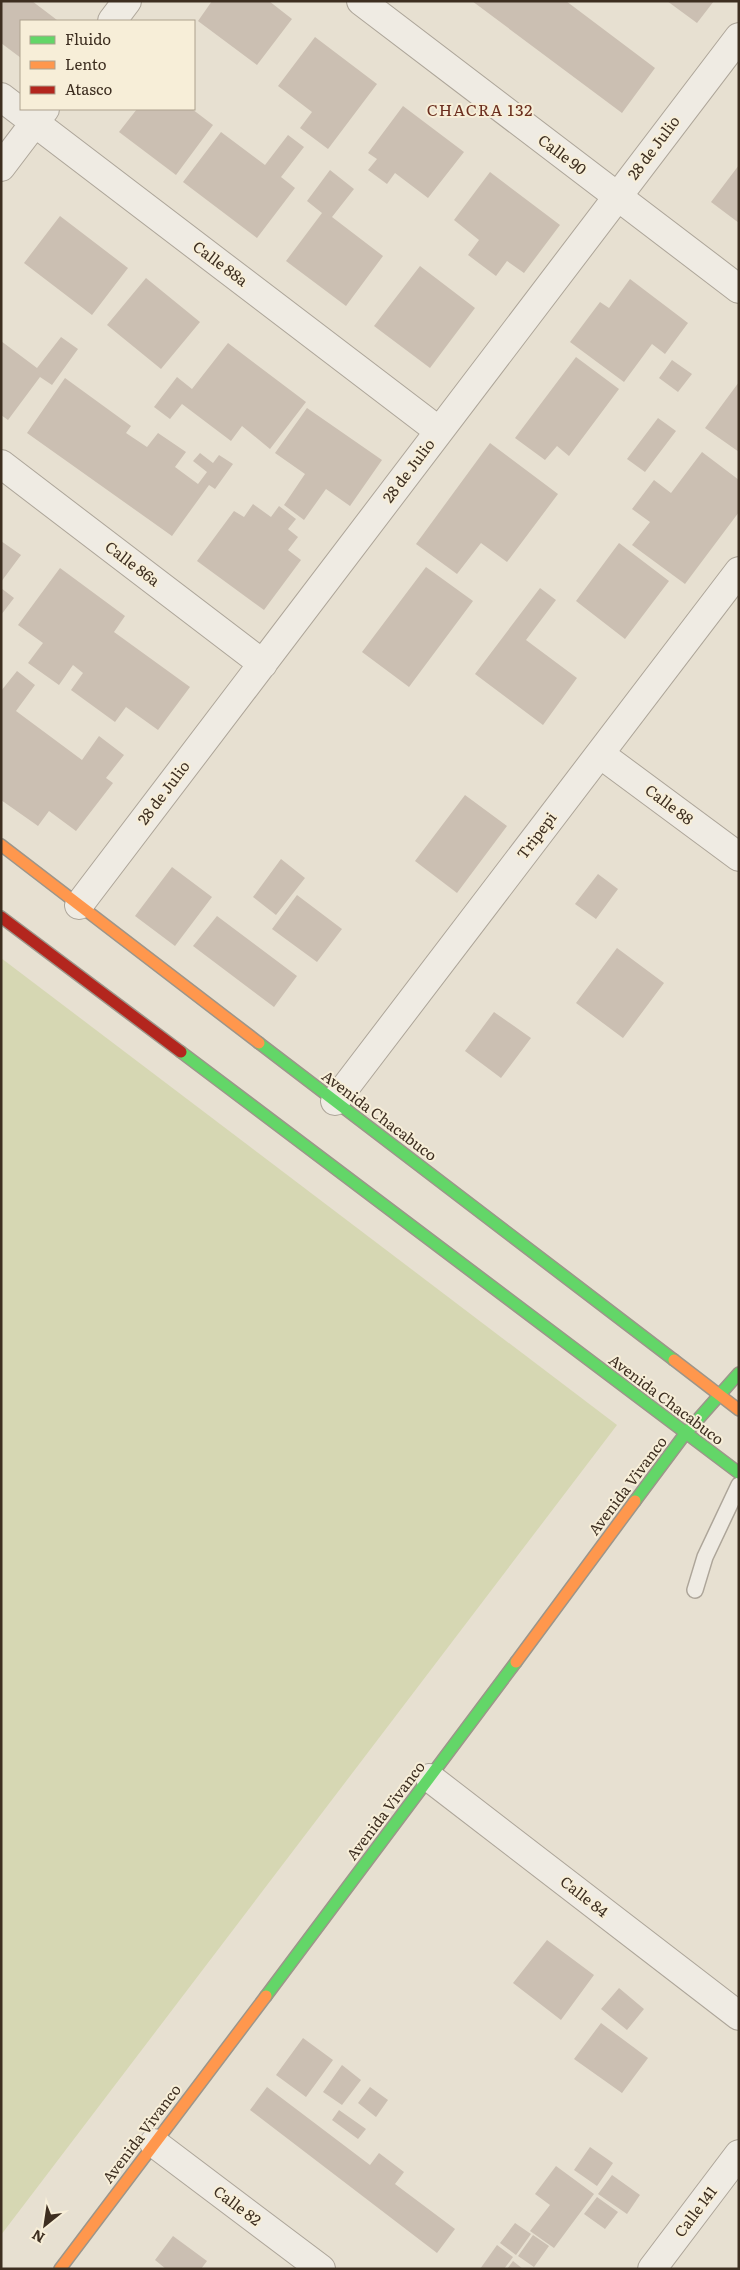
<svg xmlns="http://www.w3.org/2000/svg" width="740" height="2270" viewBox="0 0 740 2270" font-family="Literata,serif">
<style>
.green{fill:#d6d7b3}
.building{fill:#cbbfb2}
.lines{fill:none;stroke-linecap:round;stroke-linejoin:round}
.lane-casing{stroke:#ada599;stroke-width:18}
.street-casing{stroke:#ada599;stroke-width:30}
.fast-casing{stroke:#9c958a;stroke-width:14}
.slow-casing{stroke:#9c958a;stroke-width:14}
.jam-casing{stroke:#9c958a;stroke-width:14}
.lane{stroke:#efebe3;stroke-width:15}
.street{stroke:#efebe3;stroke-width:28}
.fast{stroke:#63d668;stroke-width:11}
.slow{stroke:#ff974d;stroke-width:11}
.jam{stroke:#b3261e;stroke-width:11}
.labels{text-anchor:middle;stroke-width:4;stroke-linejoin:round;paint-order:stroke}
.street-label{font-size:15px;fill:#3d2e20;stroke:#f7eed8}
.neighbourhood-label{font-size:16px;letter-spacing:1px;fill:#6b2e1e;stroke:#f7eed8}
</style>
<rect width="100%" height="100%" fill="#e7e0d1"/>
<!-- green -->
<path class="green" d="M1 958 617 1425 1 2235Z"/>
<!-- building -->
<path class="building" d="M1 1H32L57 20 21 21V58L1 43Z
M212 1H269L292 19 257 65 198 21Z
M472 1H566L655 68 622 113Z
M667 1H714L697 23Z
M315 37 377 84 328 149 300 128 312 112 278 86Z
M403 106 464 152 428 198 395 173 387 184 368 170 377 159 368 153Z
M137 109H192L213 125 176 175 119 132Z
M221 132 265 165 288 135 304 147 281 177 295 188 257 238 183 182Z
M739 165V223L711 202Z
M330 170 354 189 332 217 383 256 346 306 286 261 322 213 307 201Z
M490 172 560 225 524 273 507 261 496 276 468 255 479 240 454 220Z
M60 216 128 268 92 315 24 263Z
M420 266 475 308 430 368 374 326Z
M146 278 200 322 161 369 107 325Z
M630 279 688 323 665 354 652 344 624 382 570 342 600 302 609 308Z
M61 337 78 349 52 385 40 377 8 420 1 415V341L37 368Z
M228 343 306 402 270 449 242 426 231 441 182 404 170 419 154 407 177 377 192 389Z
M576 357 619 389 569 456 557 446 545 460 515 438Z
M672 360 692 374 678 392 659 378Z
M65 378 131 426 126 433 147 447 158 433 186 452 175 467 198 484 207 472 193 461 200 453 213 463 219 455 233 464 215 489 209 485 172 536 27 433Z
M739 382V452L705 428Z
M307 408 382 460 350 506 326 489 304 520 284 505 305 474 275 453Z
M658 418 676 431 645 472 627 459Z
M490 443 558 494 507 562 481 543 457 574 416 544Z
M702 452 739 480V512L685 584 632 545 650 522 632 509 654 480 671 493Z
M253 504 271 517 279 506 296 519 288 529 298 537 288 550 301 560 264 610 197 561 234 511 244 517Z
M1 541 21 555 1 582Z
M619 543 669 581 625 639 576 601Z
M426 567 473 601 409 687 362 652Z
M60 568 125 616 114 632 190 687 158 730 126 707 115 722 71 690 83 673 73 665 59 685 28 663 43 643 18 625Z
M1 588 14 598 1 615Z
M540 588 556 600 526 640 577 678 543 725 475 674Z
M17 671 35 685 16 711 82 760 99 736 124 755 106 778 113 783 76 831 49 811 38 826 1 800V691Z
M465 795 507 826 457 893 415 861Z
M281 859 305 878 276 915 253 897Z
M172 867 212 897 175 946 135 916Z
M598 874 618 889 596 919 575 904Z
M297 895 342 929 317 962 272 929Z
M217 916 297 976 274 1007 193 946Z
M617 948 664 983 623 1038 576 1003Z
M494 1012 531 1038 501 1078 465 1051Z
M547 1940 594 1975 561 2020 513 1983Z
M619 1988 644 2009 627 2030 601 2009Z
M601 2023 648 2058 622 2093 574 2059Z
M303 2038 333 2060 306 2097 276 2075Z
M342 2065 361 2080 342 2105 323 2092Z
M267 2087 370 2165 379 2153 404 2172 395 2184 455 2229 437 2253 250 2110Z
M370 2087 388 2100 376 2117 358 2103Z
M339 2110 366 2129 358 2139 332 2120Z
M590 2147 613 2163 597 2186 574 2170Z
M556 2166 594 2194 554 2248 530 2231 550 2205 535 2194Z
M612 2175 640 2195 627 2214 598 2194Z
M597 2197 618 2212 605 2229 584 2214Z
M515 2223 531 2234 516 2255 500 2243Z
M533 2235 549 2246 534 2267 518 2256Z
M173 2236 207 2261 201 2269H166L155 2260Z
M497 2245 513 2257 504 2269H480Z
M513 2261 523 2269H507Z"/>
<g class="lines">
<!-- lane casing -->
<g class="lane-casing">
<path id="lane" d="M695 1590 705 1557 739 1485"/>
</g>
<!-- street casing -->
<g class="street-casing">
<path id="street" d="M361 1 739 289
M112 21 127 1
M1 97 439 431
M1 167 45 109
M1 464 263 664
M600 754 739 857
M79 905 739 37
M335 1101 739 571
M430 1778 739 2016
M154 2143 321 2269
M652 2269 739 2154"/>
</g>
<!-- fast casing -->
<g class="fast-casing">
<path id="fast" d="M259 1043 674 1360
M181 1052 739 1473
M635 1501 685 1434 739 1373
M266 1996 516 1662"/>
</g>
<!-- slow casing -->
<g class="slow-casing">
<path id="slow" d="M1 845 259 1043
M674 1360 739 1410
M516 1662 635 1501
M60 2269 266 1996"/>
</g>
<!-- jam casing -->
<g class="jam-casing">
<path id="jam" d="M1 917 181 1052"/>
</g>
<!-- lane -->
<use href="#lane" class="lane"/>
<!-- street -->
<use href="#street" class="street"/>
<!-- fast -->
<use href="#fast" class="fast"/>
<!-- slow -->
<use href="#slow" class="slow"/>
<!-- jam -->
<use href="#jam" class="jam"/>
</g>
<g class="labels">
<!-- street labels -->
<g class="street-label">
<text transform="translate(654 148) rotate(-53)" y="5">28 de Julio</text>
<text transform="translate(562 155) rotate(37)" y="5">Calle 90</text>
<text transform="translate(220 264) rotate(37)" y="5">Calle 88a</text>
<text transform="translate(409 471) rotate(-53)" y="5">28 de Julio</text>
<text transform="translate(132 564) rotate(37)" y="5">Calle 86a</text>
<text transform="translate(164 793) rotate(-53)" y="5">28 de Julio</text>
<text transform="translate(669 805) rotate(37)" y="5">Calle 88</text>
<text transform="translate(537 836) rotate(-53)" y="5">Tripepi</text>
<text transform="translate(379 1116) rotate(37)" y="5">Avenida Chacabuco</text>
<text transform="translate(666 1400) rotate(37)" y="5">Avenida Chacabuco</text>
<text transform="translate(628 1486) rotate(-53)" y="5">Avenida Vivanco</text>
<text transform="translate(386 1811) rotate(-53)" y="5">Avenida Vivanco</text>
<text transform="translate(584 1897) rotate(38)" y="5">Calle 84</text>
<text transform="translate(142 2134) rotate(-53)" y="5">Avenida Vivanco</text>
<text transform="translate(237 2206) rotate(37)" y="5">Calle 82</text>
<text transform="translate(696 2212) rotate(-53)" y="5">Calle 141</text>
</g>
<!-- neighbourhood labels -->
<g class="neighbourhood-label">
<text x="480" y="116">CHACRA 132</text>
</g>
</g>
<!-- border -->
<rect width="740" height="2270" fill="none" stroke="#3d2e20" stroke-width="5"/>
<!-- legend -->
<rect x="20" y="20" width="175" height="90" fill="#f7eed8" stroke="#ada18e"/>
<rect x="30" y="36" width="25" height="8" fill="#63d668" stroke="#ada18e"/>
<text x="65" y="45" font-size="15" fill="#3d2e20">Fluido</text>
<rect x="30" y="61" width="25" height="8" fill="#ff974d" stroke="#ada18e"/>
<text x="65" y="70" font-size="15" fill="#3d2e20">Lento</text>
<rect x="30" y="86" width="25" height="8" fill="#b3261e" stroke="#ada18e"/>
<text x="65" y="95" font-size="15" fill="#3d2e20">Atasco</text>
<!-- north arrow -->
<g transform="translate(45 2225) rotate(210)" stroke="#f7eed8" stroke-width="4" paint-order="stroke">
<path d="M0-4L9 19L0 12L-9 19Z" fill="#3d2e20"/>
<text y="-8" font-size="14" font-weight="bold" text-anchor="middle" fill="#3d2e20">N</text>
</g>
</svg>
